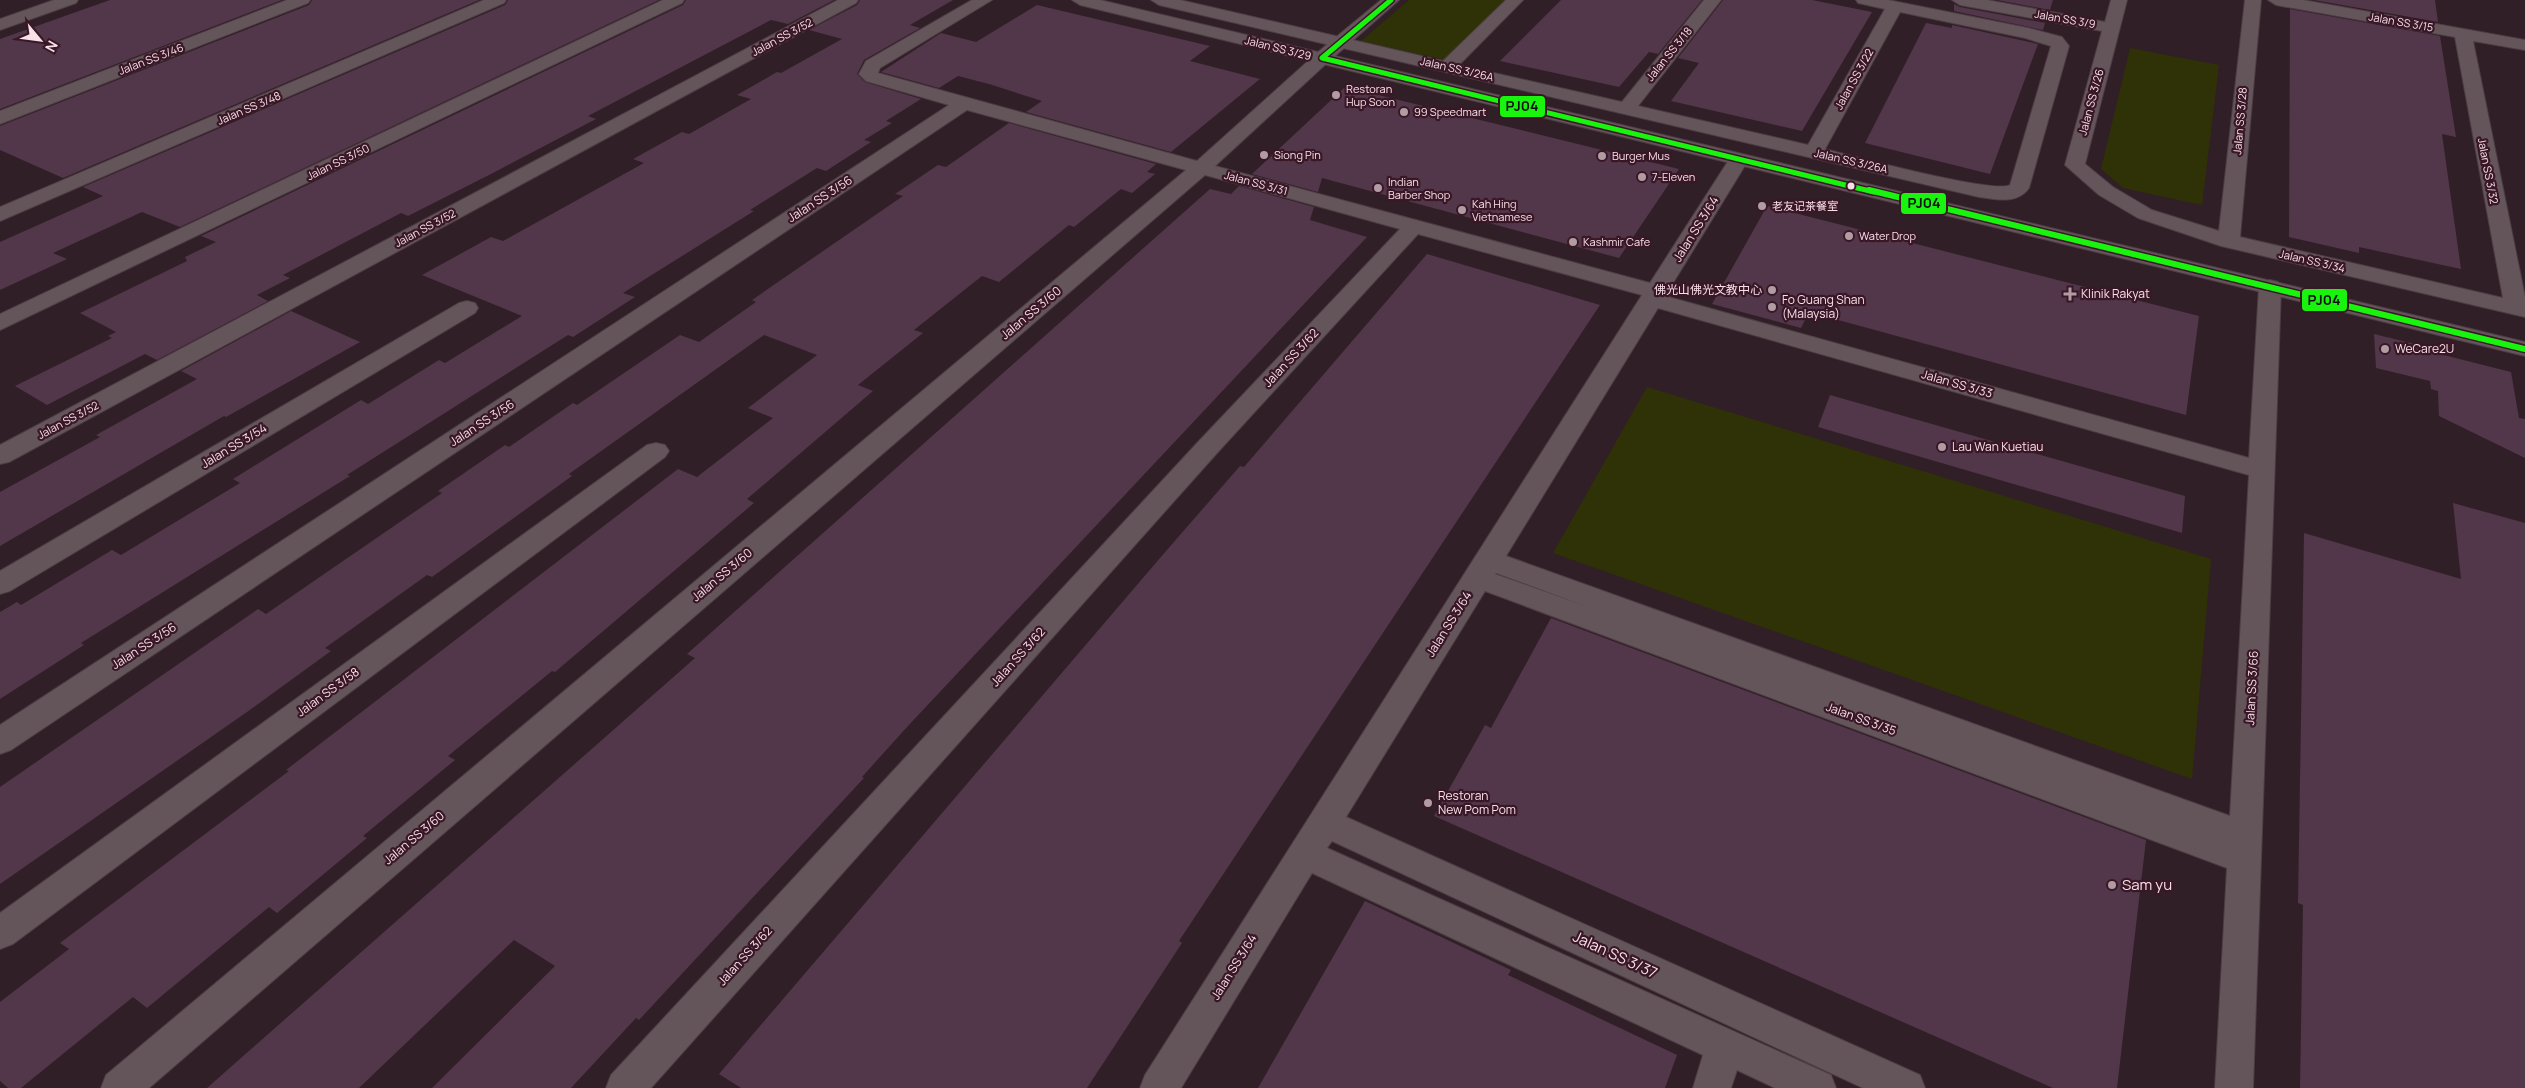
<svg xmlns="http://www.w3.org/2000/svg" width="2525" height="1088" viewBox="0 0 2525 1088" font-family="Manrope,'Noto Sans SC',sans-serif">
<style>
.green{fill:#2f3106}
.building{fill:#52364a}
.lines{fill:none;stroke-linecap:round;stroke-linejoin:round}
.minor-casing{stroke:#4d3d43;stroke-width:2}
.tertiary-casing{stroke:#4d3d43;stroke-width:2}
.minor{fill:#64555b;fill-rule:evenodd}
.tertiary{fill:#64555b;fill-rule:evenodd}
.bus-1-far1-casing{stroke:#391726;stroke-width:8}
.bus-1-casing{stroke:#391726;stroke-width:9}
.bus-1-far1{stroke:#19f40e;stroke-width:5}
.bus-1{stroke:#19f40e;stroke-width:6}
.poi-dot{fill:#b29ca4;stroke:#391726;stroke-width:2}
.bus-dot{fill:#f8e0e8;stroke:#391726;stroke-width:2}
.labels{text-anchor:middle;stroke-width:4.5;stroke-linejoin:round;paint-order:stroke}
.far-street-label{font-size:11px;fill:#f8e0e8;stroke:#391726}
.far-poi-label{font-size:11px;fill:#f8e0e8;stroke:#391726;text-anchor:start}
.street-label{font-size:12px;fill:#f8e0e8;stroke:#391726}
.poi-label{font-size:12px;fill:#f8e0e8;stroke:#391726;text-anchor:start}
.near-poi-label{font-size:15px;fill:#f8e0e8;stroke:#391726;text-anchor:start}
.near-street-label{font-size:15px;fill:#f8e0e8;stroke:#391726}
.line-badge{stroke:#391726;stroke-width:2}
.pale-badge-label{font-size:14px;text-anchor:middle;font-weight:bold;fill:#111}
</style>
<rect width="100%" height="100%" fill="#311f27"/>
<!-- green -->
<path class="green" d="M1409 0H1507L1445 60 1361 41Z
M2130 48 2219 65 2202 205 2123 188 2101 169Z
M1647 387 2211 559 2192 779 1553 553Z"/>
<!-- building -->
<path class="building" d="M110 0H282L0 109V39Z
M312 0H479L63 178 0 150V126L309 5Z
M508 0H659L180 227 142 212 53 253 67 259 0 290V242L103 196 83 187 505 5Z
M686 0H834L788 24 771 20 588 116 596 119 491 174 408 216 401 213 283 275 290 278 257 295 268 301 157 360 145 354 47 405 15 386 112 338 108 336 116 332 80 313 187 261 185 257 216 242 201 236 683 5Z
M860 0H953L910 25 920 28 864 60 857 74 865 82 921 99 886 121 892 123 864 140 871 142 826 171 817 168 750 210 754 211 623 293 635 297 573 337 568 335 347 475 350 476 81 643 84 645 0 699V612L17 602 21 605 112 550 121 555 240 483 233 479 361 400 368 404 439 360 445 363 522 316 422 275 491 237 503 241 644 163 633 159 682 132 689 134 751 99 737 95 777 72 781 73 842 39 809 30 857 5Z
M1561 0H1702L1658 54 1649 52 1619 87 1500 61Z
M1723 0H1812L1872 12 1802 131 1671 101 1699 63 1678 58Z
M1997 0H2053L2050 10Z
M2314 0H2435L2438 22Z
M1954 4 1960 7 2045 23 2043 30 1954 11Z
M1037 5 1210 46 1190 61 1260 79 1171 152 1026 112 1042 101 989 84 958 76 939 88 881 72 941 33 976 42Z
M2290 9 2440 36 2456 137 2442 134 2461 269 2359 247V253L2289 237Z
M1926 23 1952 28V25L2038 44 1990 174 1865 143Z
M1344 88H1350L1679 169 1619 258 1322 178 1318 192 1252 174Z
M1009 123 1156 164 1147 172 1155 174 1132 193 1121 189 1074 227 1069 225 999 282 982 276 914 330 923 333 858 385 873 391 747 499 754 503 555 672 552 671 448 756 455 760 363 836 367 838 277 913 269 907 147 1008 133 997 21 1088H8L0 1081V1002L69 949 60 943 289 771 286 770 678 469 697 477 773 418 748 408 817 355 764 335 569 474 572 476 432 577 427 575 325 648 331 651 247 712 0 884V787L258 609 266 614 442 493 438 491 505 445 509 447 573 403 577 405 680 335 699 342 756 302 752 300 903 196 895 194 938 165 946 167Z
M1239 186 1314 207 1310 220 1367 237 907 727 862 777 864 778 639 1020 636 1018 571 1088H432L555 966 514 940 359 1088H207L695 658 687 654 1210 189 1231 194Z
M1767 206 2199 316 2186 415 1809 312 1801 328 1712 304Z
M1427 254 1600 305 1179 941 1182 943 1087 1088H741L719 1074 1160 558 1240 466 1244 467Z
M291 311 360 342 226 417 224 416 0 546V492L100 437 96 435 197 379 181 371Z
M2374 334 2415 344 2416 348 2511 372 2519 418 2525 419V458L2439 416 2438 391 2431 389 2430 381 2376 368Z
M1830 395 2185 496 2182 533 1818 427Z
M2453 503 2525 523V1088H2300L2303 905 2298 903 2304 533 2461 579Z
M1551 618 2146 840 2117 1088H2053L1434 816 1485 725 1491 728Z
M1365 901 1511 970 1508 975 1677 1055 1665 1088H1258Z"/>
<g class="lines">
<!-- minor casing -->
<g class="minor-casing">
<path id="minor" d="M54 0H78L76 3 0 30V19Z
M287 0H310L308 3 0 124V111Z
M484 0H506L504 3 0 221V207Z
M663 0H684L682 3 0 330V314Z
M838 0H858L856 3 9 462 0 464V445Z
M972 0H992L880 68 878 73 1197 161 1316 54H1328L1331 58 1328 62 1215 166 1650 283 1732 155H1746L1749 159 1665 296 2249 458 2259 287 2262 282 2270 280 2278 282 2281 287 2253 1088H2215L2227 868 1485 591 1346 817 1920 1075 1925 1088H1863L1332 841 1327 848 1831 1075 1836 1088H1775L1737 1070 1731 1088H1693L1703 1055 1312 873 1181 1088H1140L1145 1075 1642 295 1418 234 1217 453 651 1088H606L611 1075 1199 441 1400 229 1205 175 149 1088H101L106 1075 1186 170 967 110 11 750 0 754V725L949 105 866 81 859 74 866 61ZM1658 308 2249 475 2230 816 1506 556ZM1496 573 1588 607 1495 574Z
M1151 0H1180L1443 61 1506 0H1523L1459 65 1622 102 1704 0H1721L1638 106 1808 145 1885 9 1858 3 1856 0H1888L2028 28 2062 37 2069 46 2029 188C2017 205 1996 199 1979 197L1159 5ZM1900 12 2025 38 2051 46 2010 185C1994 194 1852 156 1825 149Z
M1952 0H1987L2105 22 2111 0H2127L2085 164 2113 187 2152 210 2219 231 2245 0H2261L2240 237 2503 298 2455 37 2276 5 2268 0H2303L2525 40V50L2473 41 2525 297V317L2221 246 2138 218 2099 195 2065 165 2102 31 1960 5Z
M467 301 475 303 478 308 475 313 10 591 0 594V571L459 303Z
M656 443 665 445 669 451 665 457 13 944 0 949V913L647 445Z"/>
</g>
<!-- tertiary casing -->
<g class="tertiary-casing">
<path id="tertiary" d="M1072 0H1100L1318 52 1381 0H1399L1335 56 2525 342V356L1080 5Z"/>
</g>
<!-- minor -->
<use href="#minor" class="minor"/>
<!-- tertiary -->
<use href="#tertiary" class="tertiary"/>
<!-- bus-1-far1 casing -->
<g class="bus-1-far1-casing">
<path id="bus-1-far1" d="M1322 58 1874 192
M1322 58 1391 0"/>
</g>
<!-- bus-1 casing -->
<g class="bus-1-casing">
<path id="bus-1" d="M1869 190 2525 349"/>
</g>
<!-- bus-1-far1 -->
<use href="#bus-1-far1" class="bus-1-far1"/>
<!-- bus-1 -->
<use href="#bus-1" class="bus-1"/>
</g>
<!-- markers -->
<g class="poi-dot">
<circle cx="1336" cy="95" r="5"/>
<circle cx="1404" cy="112" r="5"/>
<circle cx="1264" cy="155" r="5"/>
<circle cx="1602" cy="156" r="5"/>
<circle cx="1642" cy="177" r="5"/>
<circle cx="1378" cy="188" r="5"/>
<circle cx="1762" cy="206" r="5"/>
<circle cx="1462" cy="210" r="5"/>
<circle cx="1849" cy="236" r="5"/>
<circle cx="1573" cy="242" r="5"/>
<circle cx="1772" cy="290" r="5"/>
<path d="M2067.5 286.5h5v5h5v5h-5v5h-5v-5h-5v-5h5z"/>
<circle cx="1772" cy="307" r="5"/>
<circle cx="2385" cy="349" r="5"/>
<circle cx="1942" cy="447" r="5"/>
<circle cx="1428" cy="803" r="5"/>
<circle cx="2112" cy="885" r="5"/>
</g>
<circle class="bus-dot" cx="1851" cy="186" r="4.5"/>
<g class="labels">
<!-- far-street labels -->
<g class="far-street-label">
<text transform="translate(2065 19) rotate(10)" y="4">Jalan SS 3/9</text>
<text transform="translate(2401 22) rotate(10)" y="4">Jalan SS 3/15</text>
<text transform="translate(782 37) rotate(-28)" y="4">Jalan SS 3/52</text>
<text transform="translate(1278 48) rotate(14)" y="4">Jalan SS 3/29</text>
<text transform="translate(1669 54) rotate(-51)" y="4">Jalan SS 3/18</text>
<text transform="translate(151 59) rotate(-21)" y="4">Jalan SS 3/46</text>
<text transform="translate(1457 69) rotate(13)" y="4">Jalan SS 3/26A</text>
<text transform="translate(1854 79) rotate(-61)" y="4">Jalan SS 3/22</text>
<text transform="translate(2091 102) rotate(-75)" y="4">Jalan SS 3/26</text>
<text transform="translate(249 108) rotate(-23)" y="4">Jalan SS 3/48</text>
<text transform="translate(2240 121) rotate(-85)" y="4">Jalan SS 3/28</text>
<text transform="translate(1851 161) rotate(13)" y="4">Jalan SS 3/26A</text>
<text transform="translate(338 162) rotate(-26)" y="4">Jalan SS 3/50</text>
<text transform="translate(2488 171) rotate(79)" y="4">Jalan SS 3/32</text>
<text transform="translate(1256 183) rotate(15)" y="4">Jalan SS 3/31</text>
<text transform="translate(425 228) rotate(-28)" y="4">Jalan SS 3/52</text>
<text transform="translate(2312 261) rotate(13)" y="4">Jalan SS 3/34</text>
<text transform="translate(68 420) rotate(-28)" y="4">Jalan SS 3/52</text>
</g>
<!-- far-poi labels -->
<g class="far-poi-label">
<text x="1346" y="93">Restoran<tspan x="1346" dy="13">Hup Soon</tspan></text>
<text x="1414" y="116">99 Speedmart</text>
<text x="1274" y="159">Siong Pin</text>
<text x="1612" y="160">Burger Mus</text>
<text x="1652" y="181">7-Eleven</text>
<text x="1388" y="186">Indian<tspan x="1388" dy="13">Barber Shop</tspan></text>
<text x="1472" y="208">Kah Hing<tspan x="1472" dy="13">Vietnamese</tspan></text>
<text x="1772" y="210">老友记茶餐室</text>
<text x="1859" y="240">Water Drop</text>
<text x="1583" y="246">Kashmir Cafe</text>
</g>
<!-- street labels -->
<g class="street-label">
<text transform="translate(820 199) rotate(-33)" y="4">Jalan SS 3/56</text>
<text transform="translate(1696 229) rotate(-58)" y="4">Jalan SS 3/64</text>
<text transform="translate(1031 313) rotate(-40)" y="4">Jalan SS 3/60</text>
<text transform="translate(1291 358) rotate(-47)" y="4">Jalan SS 3/62</text>
<text transform="translate(1957 384) rotate(16)" y="4">Jalan SS 3/33</text>
<text transform="translate(482 423) rotate(-33)" y="4">Jalan SS 3/56</text>
<text transform="translate(234 446) rotate(-31)" y="4">Jalan SS 3/54</text>
<text transform="translate(722 575) rotate(-40)" y="4">Jalan SS 3/60</text>
<text transform="translate(1449 624) rotate(-58)" y="4">Jalan SS 3/64</text>
<text transform="translate(144 646) rotate(-33)" y="4">Jalan SS 3/56</text>
<text transform="translate(1018 657) rotate(-48)" y="4">Jalan SS 3/62</text>
<text transform="translate(2252 688) rotate(-87)" y="4">Jalan SS 3/66</text>
<text transform="translate(328 692) rotate(-36)" y="4">Jalan SS 3/58</text>
<text transform="translate(1861 719) rotate(20)" y="4">Jalan SS 3/35</text>
<text transform="translate(414 838) rotate(-40)" y="4">Jalan SS 3/60</text>
<text transform="translate(745 956) rotate(-48)" y="4">Jalan SS 3/62</text>
<text transform="translate(1234 967) rotate(-58)" y="4">Jalan SS 3/64</text>
</g>
<!-- poi labels -->
<g class="poi-label">
<text x="1762" y="294" text-anchor="end">佛光山佛光文教中心</text>
<text x="2081" y="298">Klinik Rakyat</text>
<text x="1782" y="304">Fo Guang Shan<tspan x="1782" dy="14">(Malaysia)</tspan></text>
<text x="2395" y="353">WeCare2U</text>
<text x="1952" y="451">Lau Wan Kuetiau</text>
<text x="1438" y="800">Restoran<tspan x="1438" dy="14">New Pom Pom</tspan></text>
</g>
<!-- near-poi labels -->
<g class="near-poi-label">
<text x="2122" y="890">Sam yu</text>
</g>
<!-- near-street labels -->
<g class="near-street-label">
<text transform="translate(1615 955) rotate(25)" y="5">Jalan SS 3/37</text>
</g>
</g>
<g class="line-badge">
<rect x="1499" y="95" width="47" height="23" rx="5" fill="#19f40e"/>
<rect x="1900" y="192" width="47" height="23" rx="5" fill="#19f40e"/>
<rect x="2301" y="288" width="47" height="24" rx="5" fill="#19f40e"/>
</g>
<g class="pale-badge-label">
<text x="1522" y="111">PJ04</text>
<text x="1924" y="208">PJ04</text>
<text x="2324" y="305">PJ04</text>
</g>
<!-- north arrow -->
<g transform="translate(40 40) rotate(119)" stroke="#391726" stroke-width="4" paint-order="stroke">
<path d="M0-4L9 19L0 12L-9 19Z" fill="#f8e0e8"/>
<text y="-8" font-size="14" font-weight="bold" text-anchor="middle" fill="#f8e0e8">N</text>
</g>
</svg>
